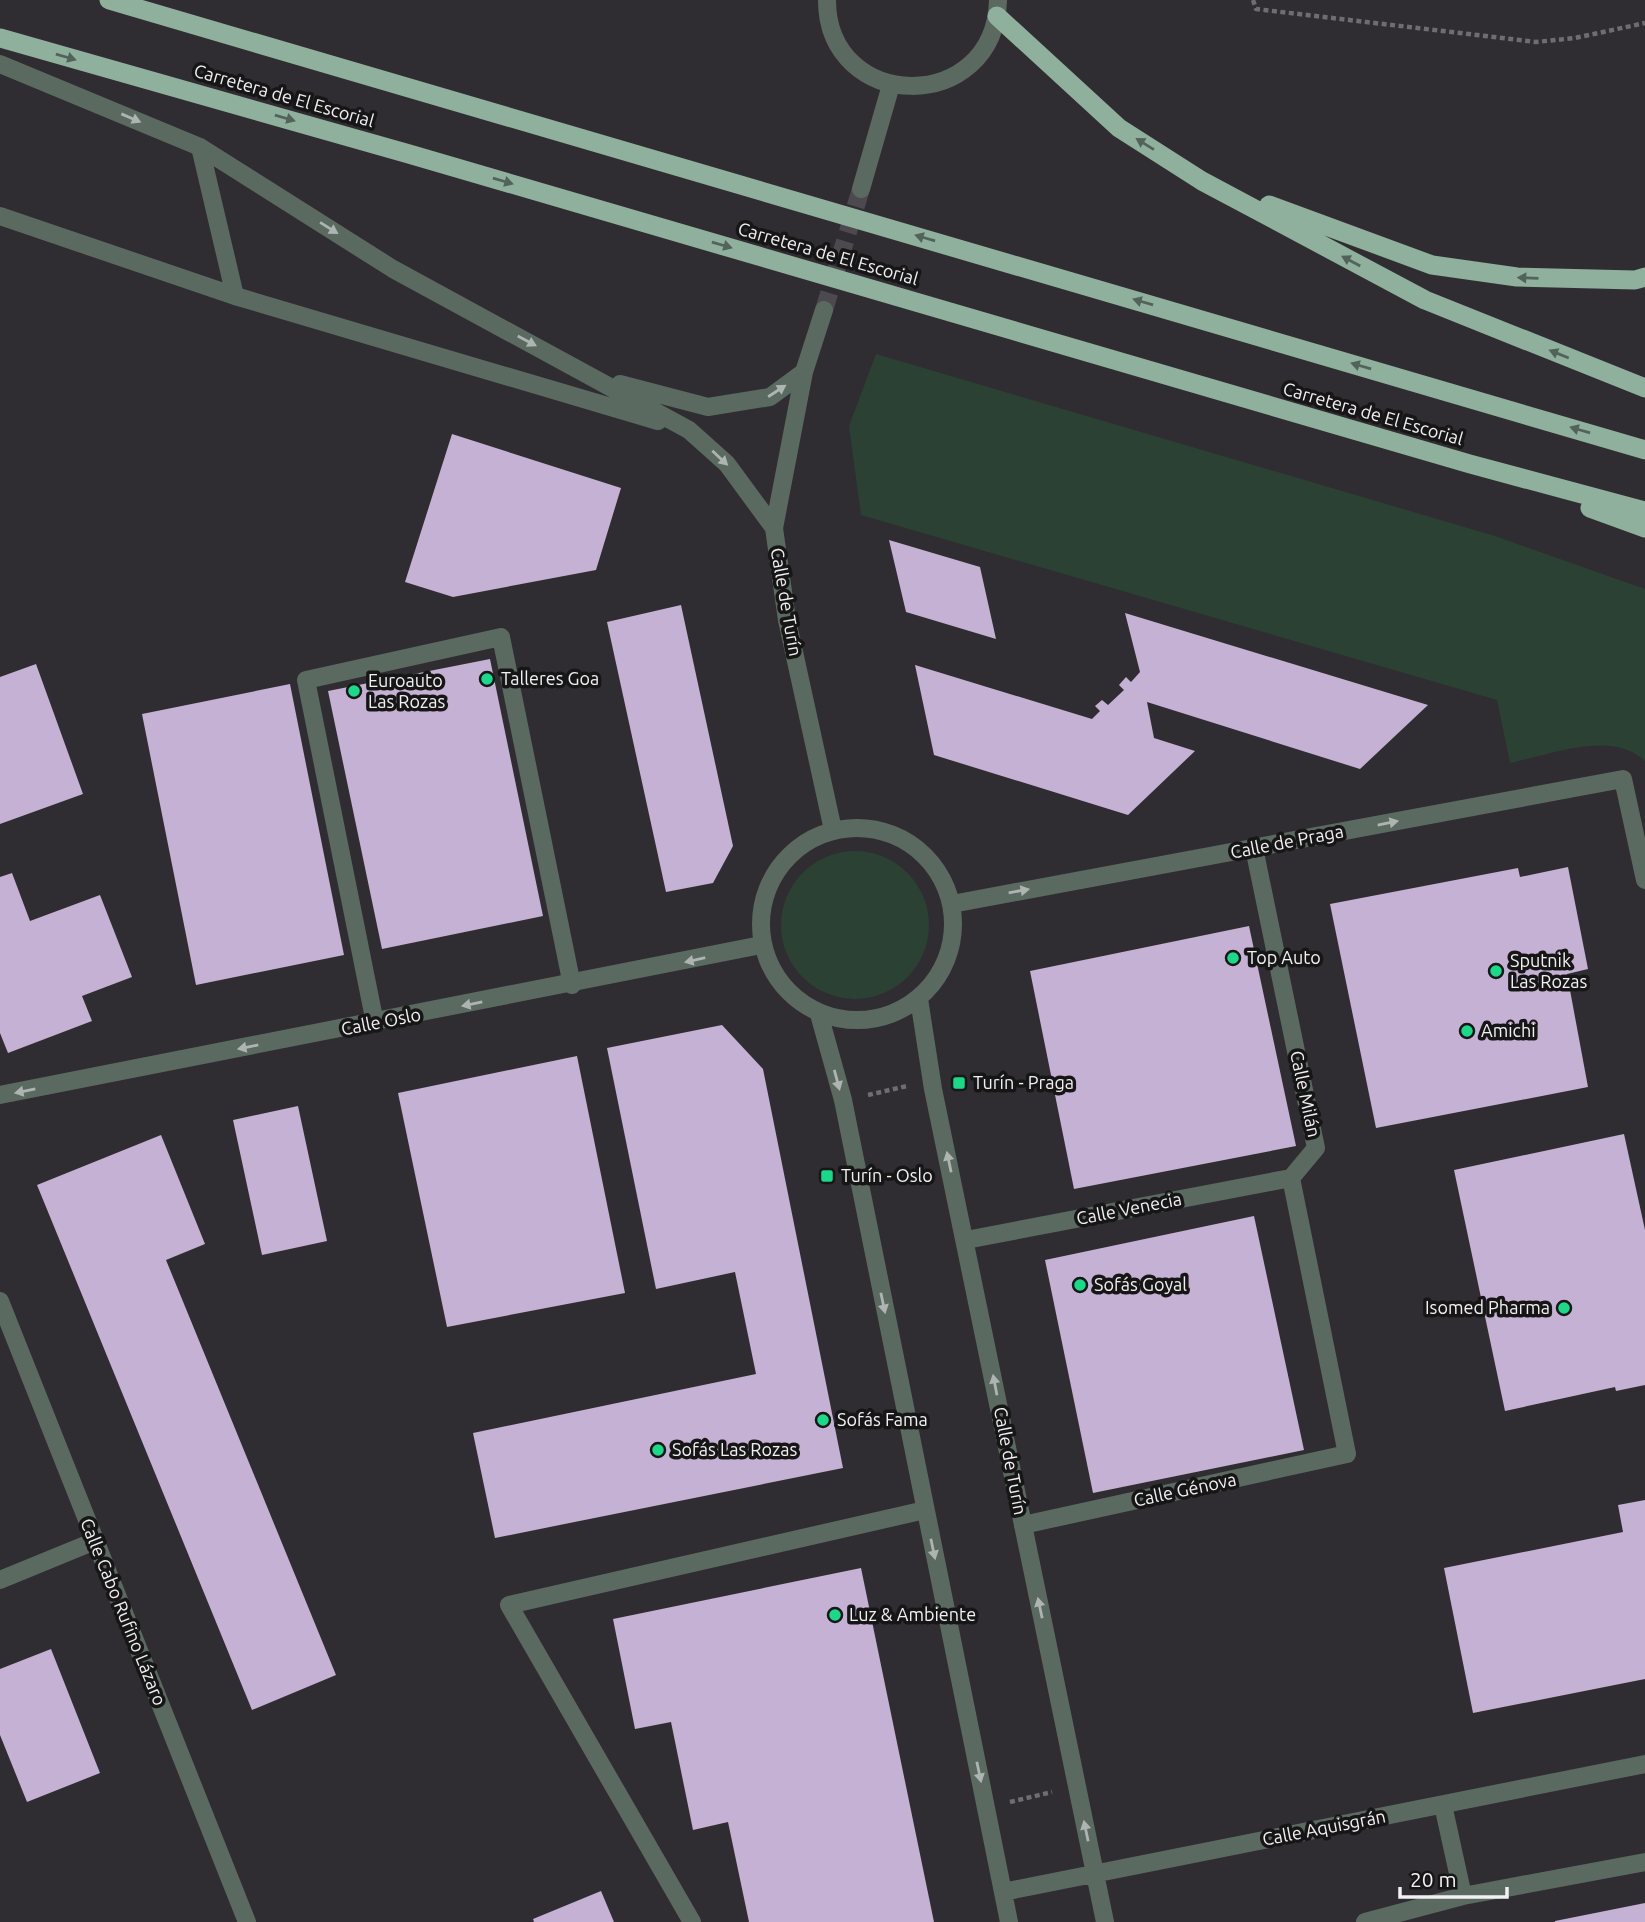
<svg xmlns="http://www.w3.org/2000/svg" width="1645" height="1922" viewBox="0 0 1645 1922" font-family="Ubuntu,sans-serif">
<style>
.green{fill:#2a4133}
.building{fill:#c5b1d3}
.lines{fill:none;stroke-linecap:round;stroke-linejoin:round}
.minor-tunnel{stroke:#4c4a4e;stroke-width:18;stroke-dasharray:18 9;stroke-linecap:butt}
.path{stroke:#6f6d71;stroke-width:4.5;stroke-dasharray:5 3.5;stroke-linecap:butt}
.service{stroke:#5b6a60;stroke-width:18}
.minor{stroke:#5b6a60;stroke-width:18}
.trunk{stroke:#8eb09c;stroke-width:19}
.oneway{fill:#52635a}
.oneway2{fill:#aeb4b1}
.poi-dot{fill:#1ad988;stroke:#171617;stroke-width:2.5}
.labels{text-anchor:middle;stroke-width:7;stroke-linejoin:round;paint-order:stroke}
.street-label{font-size:18px;fill:#f2f0f3;stroke:#171617}
.poi-label{font-size:18px;fill:#f2f0f3;stroke:#171617;text-anchor:start}
</style>
<rect width="100%" height="100%" fill="#2f2d31"/>
<!-- green -->
<path class="green" d="M876 354 1495 536 1645 589V761C1611 729 1550 755 1510 763L1497 700 861 515 849 426Z
M781 925a74 74 0 1 1 148 0a74 74 0 1 1-148 0Z"/>
<!-- building -->
<path class="building" d="M452 434 621 488 596 570 453 597 405 582Z
M889 540 980 567 996 639 906 612Z
M681 605 733 846 713 883 666 892 607 622Z
M1125 613 1428 705 1360 769 1147 702 1154 738 1195 751 1128 815 934 755 915 665 1092 719 1100 711 1095 706 1102 700 1108 705 1124 690 1119 685 1126 677 1131 682 1140 672Z
M490 659 543 916 382 949 328 691Z
M36 664 83 794 0 824V677Z
M290 684 344 955 196 985 142 714Z
M1568 867 1588 969 1567 974 1588 1087 1376 1128 1330 904 1518 868 1520 877Z
M12 873 30 921 100 895 132 977 82 996 92 1021 8 1053 0 1033V877Z
M1249 926 1296 1146 1074 1189 1030 971Z
M722 1025 763 1069 843 1468 495 1538 473 1433 756 1374 735 1272 656 1289 607 1048Z
M577 1056 625 1293 447 1327 398 1093Z
M298 1106 327 1241 262 1255 233 1120Z
M1624 1134 1645 1230V1385L1616 1391 1615 1387 1505 1411 1454 1170Z
M161 1135 205 1244 166 1260 336 1675 252 1710 37 1185Z
M1254 1216 1304 1450 1093 1493 1045 1260Z
M1645 1500V1679L1473 1713 1444 1568 1623 1532 1618 1505Z
M861 1568 934 1922H749L728 1822 693 1830 671 1722 635 1729 613 1619Z
M51 1649 100 1773 27 1802 0 1735V1669Z
M601 1891 614 1922H534L533 1919Z
M1645 1903V1922H1555V1921Z"/>
<g class="lines">
<!-- minor-tunnel -->
<path class="minor-tunnel" d="M824 310 861 189"/>
<!-- path -->
<path class="path" d="M1253 0 1256 9 1536 42 1575 38 1645 23
M868 1095 907 1086
M1010 1802 1052 1792"/>
<!-- service -->
<path class="service" d="M375 1023 306 680 501 637 572 985
M966 1240 1291 1178
M1023 1525 1347 1454 1291 1178 1316 1148 1254 848
M1443 1805 1463 1896
M692 1922 509 1605 925 1510
M1365 1922 1463 1896 1645 1862"/>
<!-- minor -->
<path class="minor" d="M827 0C827 113 995 116 998 0
M0 64 200 147 393 269 689 430 727 464 774 528
M200 147 235 296
M861 189 891 85
M0 216 235 296 658 421
M824 310 804 372 774 528 787 620 833 830
M620 384 708 407 770 397 804 372
M761 924a96 96 0 1 1 192 0a96 96 0 1 1-192 0Z
M952 904 1623 779 1645 880
M919 999 933 1089 1105 1922
M819 1014 843 1100 1009 1922
M0 1095 761 945
M0 1301 247 1922
M0 1580 95 1541
M1003 1892 1645 1764"/>
<!-- trunk -->
<path class="trunk" d="M109 0 1645 450
M997 16 1119 128 1202 181 1425 300 1645 388
M0 38 409 154 1470 464 1645 511
M1269 205 1432 265 1517 277 1635 280 1645 277
M1590 508 1645 528"/>
</g>
<!-- one-way arrows -->
<defs><path id="oneway-solid" d="M-6-.8H1V-3.2L6.5 0L1 3.2V.8H-6Z" transform="scale(1.75)"/></defs>
<g class="oneway">
<use href="#oneway-solid" transform="translate(66 57) rotate(16)"/>
<use href="#oneway-solid" transform="translate(285 118) rotate(16)"/>
<use href="#oneway-solid" transform="translate(1145 144) rotate(-148)"/>
<use href="#oneway-solid" transform="translate(503 181) rotate(16)"/>
<use href="#oneway-solid" transform="translate(925 238) rotate(-164)"/>
<use href="#oneway-solid" transform="translate(722 245) rotate(16)"/>
<use href="#oneway-solid" transform="translate(1351 261) rotate(-152)"/>
<use href="#oneway-solid" transform="translate(1528 278) rotate(-178)"/>
<use href="#oneway-solid" transform="translate(1143 302) rotate(-164)"/>
<use href="#oneway-solid" transform="translate(1559 354) rotate(-158)"/>
<use href="#oneway-solid" transform="translate(1361 366) rotate(-164)"/>
<use href="#oneway-solid" transform="translate(1580 430) rotate(-164)"/>
</g>
<g class="oneway2">
<use href="#oneway-solid" transform="translate(131 118) rotate(23)"/>
<use href="#oneway-solid" transform="translate(329 228) rotate(32)"/>
<use href="#oneway-solid" transform="translate(527 341) rotate(28)"/>
<use href="#oneway-solid" transform="translate(777 391) rotate(-33)"/>
<use href="#oneway-solid" transform="translate(720 458) rotate(43)"/>
<use href="#oneway-solid" transform="translate(1388 823) rotate(-11)"/>
<use href="#oneway-solid" transform="translate(1019 891) rotate(-10)"/>
<use href="#oneway-solid" transform="translate(695 960) rotate(167)"/>
<use href="#oneway-solid" transform="translate(472 1004) rotate(169)"/>
<use href="#oneway-solid" transform="translate(248 1047) rotate(169)"/>
<use href="#oneway-solid" transform="translate(837 1080) rotate(75)"/>
<use href="#oneway-solid" transform="translate(25 1091) rotate(169)"/>
<use href="#oneway-solid" transform="translate(949 1162) rotate(-102)"/>
<use href="#oneway-solid" transform="translate(883 1303) rotate(78)"/>
<use href="#oneway-solid" transform="translate(995 1385) rotate(-101)"/>
<use href="#oneway-solid" transform="translate(933 1549) rotate(78)"/>
<use href="#oneway-solid" transform="translate(1040 1608) rotate(-102)"/>
<use href="#oneway-solid" transform="translate(979 1772) rotate(78)"/>
<use href="#oneway-solid" transform="translate(1086 1831) rotate(-102)"/>
</g>
<!-- markers -->
<g class="poi-dot">
<circle cx="487" cy="679" r="7"/>
<circle cx="354" cy="691" r="7"/>
<circle cx="1233" cy="958" r="7"/>
<circle cx="1496" cy="971" r="7"/>
<circle cx="1467" cy="1031" r="7"/>
<rect x="952" y="1076" width="14" height="14" rx="3.5"/>
<rect x="820" y="1169" width="14" height="14" rx="3.5"/>
<circle cx="1080" cy="1285" r="7"/>
<circle cx="1564" cy="1308" r="7"/>
<circle cx="823" cy="1420" r="7"/>
<circle cx="658" cy="1450" r="7"/>
<circle cx="835" cy="1615" r="7"/>
</g>
<g class="labels">
<!-- street labels -->
<g class="street-label">
<text transform="translate(284 96) rotate(16)" y="6">Carretera de El Escorial</text>
<text transform="translate(828 254) rotate(16)" y="6">Carretera de El Escorial</text>
<text transform="translate(1373 414) rotate(16)" y="6">Carretera de El Escorial</text>
<text transform="translate(786 602) rotate(80)" y="6">Calle de Turín</text>
<text transform="translate(1287 842) rotate(-11)" y="6">Calle de Praga</text>
<text transform="translate(381 1022) rotate(-11)" y="6">Calle Oslo</text>
<text transform="translate(1305 1094) rotate(78)" y="6">Calle Milán</text>
<text transform="translate(1129 1209) rotate(-11)" y="6">Calle Venecia</text>
<text transform="translate(1010 1461) rotate(79)" y="6">Calle de Turín</text>
<text transform="translate(1185 1490) rotate(-12)" y="6">Calle Génova</text>
<text transform="translate(123 1612) rotate(68)" y="6">Calle Cabo Rufino Lázaro</text>
<text transform="translate(1324 1828) rotate(-11)" y="6">Calle Aquisgrán</text>
</g>
<!-- poi labels -->
<g class="poi-label">
<text x="501" y="685">Talleres Goa</text>
<text x="368" y="687">Euroauto<tspan x="368" dy="21">Las Rozas</tspan></text>
<text x="1247" y="964">Top Auto</text>
<text x="1510" y="967">Sputnik<tspan x="1510" dy="21">Las Rozas</tspan></text>
<text x="1481" y="1037">Amichi</text>
<text x="973" y="1089">Turín - Praga</text>
<text x="841" y="1182">Turín - Oslo</text>
<text x="1094" y="1291">Sofás Goyal</text>
<text x="1550" y="1314" text-anchor="end">Isomed Pharma</text>
<text x="837" y="1426">Sofás Fama</text>
<text x="672" y="1456">Sofás Las Rozas</text>
<text x="849" y="1621">Luz &amp; Ambiente</text>
</g>
</g>
<!-- scale -->
<path d="M1400 1887v10h107v-10" fill="none" stroke="#f2f0f3" stroke-width="3.5"/>
<text x="1410" y="1887" font-size="21" fill="#f2f0f3" stroke="#171617" stroke-width="5" paint-order="stroke">20 m</text>
</svg>
